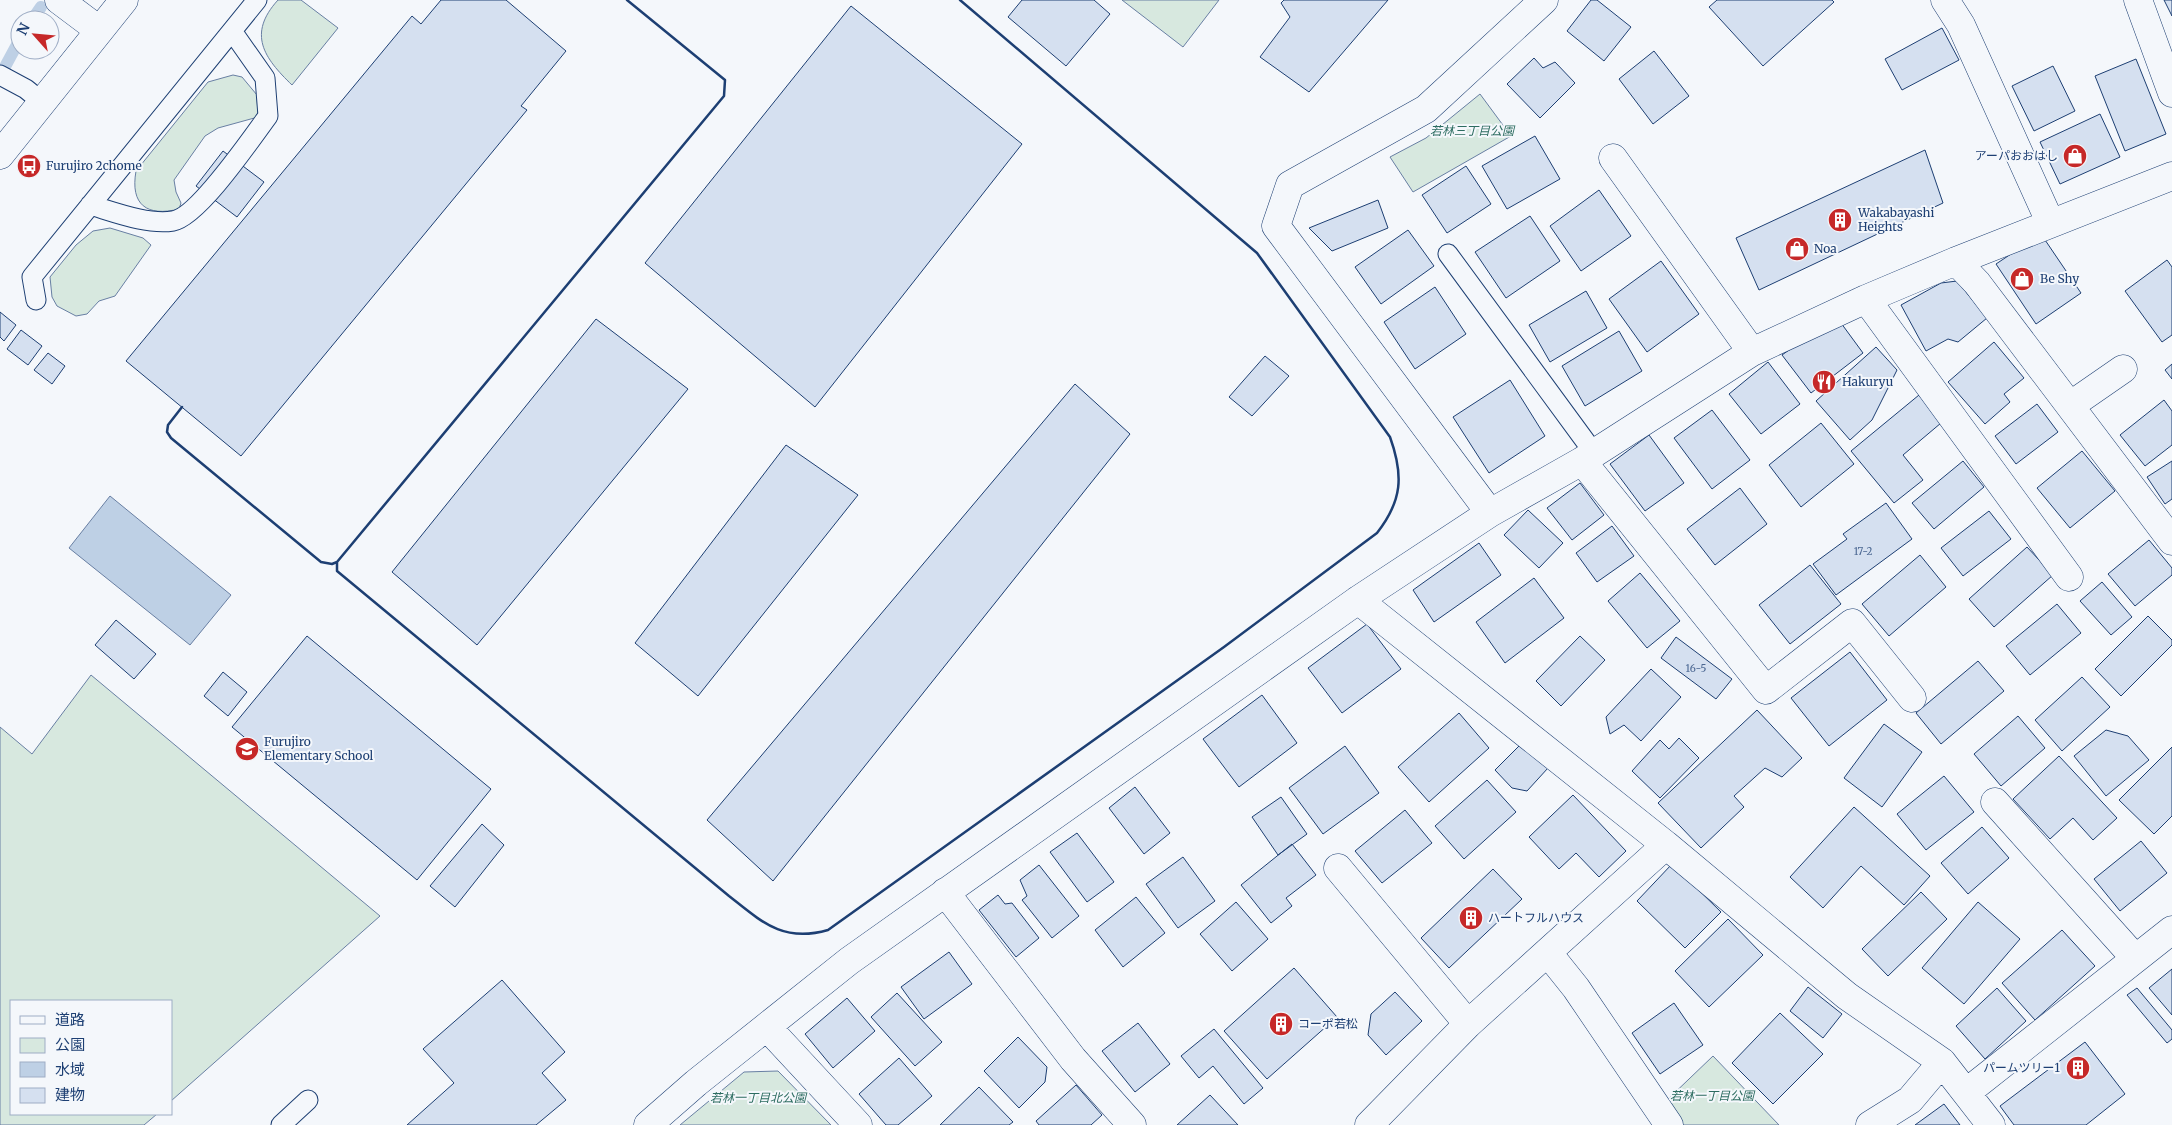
<svg xmlns="http://www.w3.org/2000/svg" width="2172" height="1125" viewBox="0 0 2172 1125" font-family="Merriweather,'Noto Sans JP',serif">
<style>
.green{fill:#d7e8df;stroke:#687fa3}
.water{fill:#bed0e5;stroke:#687fa3}
.lines{fill:none;stroke-linecap:round;stroke-linejoin:round}
.stream{stroke:#bed0e5;stroke-width:12}
.building{fill:#d5e0f0;stroke:#1d3f73}
.lane-casing{stroke:#1d3f73;stroke-width:21}
.street-casing{stroke:#1d3f73;stroke-width:29}
.secondary-casing{stroke:#1d3f73;stroke-width:29}
.lane{stroke:#f4f7fb;stroke-width:19}
.street{stroke:#f4f7fb;stroke-width:28}
.secondary{stroke:#f4f7fb;stroke-width:28}
.wall{stroke:#1d3f73;stroke-width:2.5}
.labels{text-anchor:middle;stroke-width:4;stroke-linejoin:round;paint-order:stroke}
.number-label{font-size:10px;fill:#4b6792}
.park-label{font-size:12px;font-style:italic;fill:#2c6c60;stroke:#f4f7fb}
.poi-label{font-size:12px;fill:#1d3f73;stroke:#f4f7fb;text-anchor:start}
</style>
<rect width="100%" height="100%" fill="#f4f7fb"/>
<!-- green -->
<path class="green" d="M278 0H301L338 28 292 85C264 58 247 34 278 0Z
M1122 0H1219L1183 47Z
M233 75 242 77 257 95 258 117 218 128 205 136 174 180 176 192 181 203 179 209C147 217 130 205 136 171L208 82Z
M1480 94 1511 136 1413 192 1390 157 1426 138Z
M110 228 143 238 151 245 115 296 99 301 87 314 76 316 57 306 52 297 50 277 76 245 93 231Z
M91 675 380 916 171 1101V1001H11V1114H157L144 1125H0V727L32 754Z
M1713 1056 1779 1125H1682L1665 1102Z
M778 1071 831 1125H680L744 1072Z"/>
<!-- water -->
<path class="water" d="M110 496 231 595 190 645 69 548Z"/>
<g class="lines">
<!-- stream -->
<path class="stream" d="M32 20 41 7
M0 76 20 39"/>
</g>
<!-- building -->
<path class="building" d="M441 0H506L566 51 521 106 527 110 241 456 126 361 412 16 421 24Z
M1022 0H1094L1110 14 1066 66 1008 17Z
M1284 0H1388L1309 92 1260 57 1290 17 1281 3Z
M1591 0H1597L1631 27 1604 61 1567 31Z
M1717 0H1832L1834 2 1763 66 1709 7Z
M2164 0H2172V16Z
M851 6 1022 144 815 407 645 263Z
M1942 28 1959 60 1902 90 1885 59Z
M1654 51 1689 96 1653 124 1619 79Z
M1534 58 1543 68 1555 62 1575 83 1540 118 1507 84Z
M2136 59 2166 134 2125 151 2095 76Z
M2053 66 2075 111 2034 131 2012 86Z
M2100 114 2120 157 2060 184 2040 142Z
M1535 136 1560 179 1507 209 1482 166Z
M1925 150 1943 203 1759 290 1736 238Z
M223 151 264 182 237 217 196 186Z
M1466 166 1491 204 1447 233 1422 195Z
M1599 190 1631 236 1581 271 1550 226Z
M1378 200 1388 228 1332 251 1309 228Z
M1530 216 1560 261 1506 298 1475 252Z
M1408 230 1434 266 1381 304 1355 267Z
M2041 234 2081 293 2036 324 1996 264Z
M2167 260 2172 267V335L2162 342 2125 291Z
M1661 261 1699 314 1647 352 1609 299Z
M1957 281 1987 318 1958 342 1948 339 1926 351 1901 305 1941 283Z
M1435 287 1466 334 1415 369 1384 322Z
M1586 291 1607 328 1550 362 1529 325Z
M0 312 16 325 4 341 0 337Z
M596 319 688 389 477 645 392 572Z
M1841 323 1863 353 1811 393 1782 355 1806 338Z
M21 330 42 346 28 365 7 349Z
M1619 331 1642 371 1585 406 1562 366Z
M1994 342 2024 378 2004 394 2010 402 1985 424 1948 382Z
M1876 347 1897 370 1872 420 1850 440 1816 401Z
M48 353 65 366 52 384 34 370Z
M1265 356 1289 376 1252 416 1229 397Z
M1768 362 1800 404 1761 434 1729 394Z
M2172 364V379L2165 370Z
M1510 380 1545 436 1489 473 1453 417Z
M1075 384 1130 434 773 881 707 820Z
M1919 395 1941 423 1903 455 1923 480 1894 503 1851 451Z
M2164 400 2172 411V445L2145 466 2120 435Z
M2037 404 2058 432 2016 464 1995 436Z
M1712 410 1750 460 1712 489 1674 438Z
M1821 423 1854 464 1801 507 1769 465Z
M1649 435 1684 483 1645 511 1610 464Z
M786 445 858 495 698 696 635 643Z
M2082 451 2115 491 2070 528 2037 488Z
M1963 461 1984 487 1934 529 1912 503Z
M2172 461V499L2165 504 2147 477Z
M1580 483 1604 515 1572 540 1547 508Z
M1740 488 1767 524 1715 565 1687 529Z
M1886 503 1912 539 1836 595 1813 564 1847 539 1843 534Z
M1528 510 1563 543 1539 568 1504 535Z
M1989 511 2011 539 1963 576 1941 548Z
M1612 526 1634 556 1597 582 1576 553Z
M2149 540 2172 568V575L2135 606 2108 574Z
M1479 543 1501 575 1434 622 1413 590Z
M2027 547 2053 575 1994 627 1969 599Z
M1920 555 1946 587 1889 636 1862 604Z
M1810 565 1841 604 1790 644 1759 605Z
M1640 573 1680 621 1647 648 1608 601Z
M1534 578 1564 618 1505 663 1476 622Z
M2102 582 2132 617 2111 635 2080 601Z
M2057 604 2081 633 2030 675 2006 646Z
M2148 616 2172 640V645L2121 696 2095 669Z
M116 620 156 654 134 679 95 645Z
M1367 624 1401 669 1342 713 1308 668Z
M307 636 491 789 417 880 232 727Z
M1580 636 1605 660 1561 706 1536 681Z
M1676 637 1732 679 1716 699 1661 658Z
M1850 652 1887 700 1829 746 1791 698Z
M1978 661 2004 691 1941 744 1916 713Z
M1651 669 1681 697 1641 741 1624 725 1610 734 1606 717Z
M223 672 247 692 228 716 204 696Z
M2082 677 2110 707 2062 751 2035 720Z
M1262 695 1297 743 1239 787 1203 739Z
M1757 710 1802 758 1782 777 1765 768 1734 796 1744 807 1701 848 1658 803Z
M1459 713 1489 748 1429 802 1398 767Z
M2018 716 2045 748 2001 786 1974 754Z
M1884 724 1922 752 1882 807 1844 778Z
M2106 730 2128 736 2149 760 2106 796 2074 756Z
M1679 738 1699 758 1660 798 1632 771 1660 740 1669 749Z
M1522 743 1548 768 1527 791 1512 788 1495 770Z
M1345 746 1379 793 1323 834 1289 788Z
M2172 747V816L2154 834 2119 800Z
M2059 756 2117 818 2093 840 2073 818 2050 839 2013 799Z
M1944 776 1974 812 1926 850 1897 814Z
M1487 780 1516 812 1464 859 1435 826Z
M1135 787 1170 833 1144 854 1109 808Z
M1573 795 1626 851 1599 877 1576 853 1559 869 1529 837Z
M1281 797 1307 834 1278 855 1252 817Z
M1854 807 1930 876 1904 905 1861 866 1823 908 1790 877Z
M1405 810 1432 843 1382 883 1355 851Z
M482 824 504 845 455 907 430 886Z
M1982 827 2009 858 1968 894 1941 863Z
M1077 833 1114 882 1087 902 1050 852Z
M2141 841 2167 873 2120 911 2094 879Z
M1292 844 1316 875 1286 898 1292 906 1271 923 1241 885Z
M1183 857 1215 901 1178 928 1146 884Z
M1672 864 1721 912 1685 948 1637 901Z
M1039 865 1079 916 1052 938 1022 900 1027 896 1020 880Z
M1493 869 1522 899 1449 968 1421 938Z
M1921 892 1947 919 1888 976 1862 949Z
M998 895 1005 904 1012 903 1039 938 1016 957 979 910Z
M1136 897 1165 933 1123 967 1095 930Z
M1236 902 1268 939 1232 971 1200 934Z
M1978 902 2020 939 1964 1004 1922 968Z
M1728 919 1763 955 1709 1007 1675 971Z
M2062 930 2095 966 2035 1020 2002 983Z
M949 952 972 984 924 1019 901 987Z
M1294 968 1337 1017 1267 1079 1224 1031Z
M2172 969V1015L2149 988Z
M502 980 565 1052 542 1073 566 1100 536 1125H407L454 1083 423 1049Z
M1808 987 1842 1014 1823 1038 1790 1011Z
M1997 988 2026 1021 1985 1059 1956 1026Z
M2137 988 2172 1030V1039L2167 1043 2127 995Z
M1395 992 1422 1021 1386 1055 1368 1035 1371 1014Z
M897 993 942 1042 915 1066 871 1017Z
M847 998 875 1031 833 1068 805 1034Z
M1674 1003 1703 1045 1660 1074 1632 1033Z
M1780 1013 1823 1054 1773 1104 1732 1063Z
M1138 1023 1170 1064 1135 1092 1102 1051Z
M1214 1029 1263 1088 1244 1104 1213 1066 1199 1078 1181 1056Z
M1018 1037 1047 1067 1045 1082 1019 1108 984 1071Z
M2085 1042 2125 1094 2086 1125H2014L2000 1106Z
M899 1058 932 1096 898 1125H886L859 1094Z
M1076 1085 1102 1115 1091 1125H1039L1036 1121Z
M979 1087 1013 1122 1009 1125H940Z
M1210 1095 1238 1125H1177Z
M1944 1104 1960 1125H1915Z"/>
<g class="lines">
<!-- lane casing -->
<g class="lane-casing">
<path id="lane" d="M0 75 26 89 42 102
M90 205C114 212 147 225 173 221 198 217 251 139 268 116L265 78 232 31
M1448 254 1594 453
M36 300 32 277 257 0
M281 1125 308 1100"/>
</g>
<!-- street casing -->
<g class="street-casing">
<path id="street" d="M59 0 99 30
M1945 0 1961 25 2050 222
M2138 0 2172 93
M1613 158 1752 352
M1956 261 1977 283 2172 541
M1866 299 2069 577
M2071 405 2123 369
M1582 461 1766 690 1852 623 1912 698
M1490 513 1276 226 1290 185 1426 109 1544 0
M1358 600 1666 845 1847 996 1942 1062 1991 1125
M1995 802 2135 958
M1338 868 1468 1024 1666 845
M945 892 1073 1059 1132 1125
M1548 953 1576 988 1669 1125
M767 1027 858 1125
M1967 1092 2172 930
M648 1125 696 1083 849 961 1358 600 1490 513 1582 461 1752 352 1866 299 1956 261 2172 176
M1369 1125 1468 1024
M1870 1125 1910 1100 1942 1062"/>
</g>
<!-- secondary casing -->
<g class="secondary-casing">
<path id="secondary" d="M0 155 124 0"/>
</g>
<!-- lane -->
<use href="#lane" class="lane"/>
<!-- street -->
<use href="#street" class="street"/>
<!-- secondary -->
<use href="#secondary" class="secondary"/>
<!-- wall -->
<path class="wall" d="M182 407 168 425 167 432 171 438 321 562 332 564 337 562V571L729 896C762 922 783 943 828 930L1224 647 1377 533C1402 501 1404 476 1390 437L1257 253 960 0
M337 562 724 96 725 80 627 0"/>
</g>
<!-- icons -->
<defs>
<g id="shop-disc" transform="scale(1.25)"><circle r="9.5" fill="#c62828" stroke="#f4f7fb"/><path d="M-5-2.5h2.3a2.7 3.5 0 0 1 5.4 0H5L5.5 6h-11ZM-1.5-2.5h3a1.5 2.3 0 0 0-3 0Z" fill="#fff"/></g>
<g id="bus-disc" transform="scale(1.25)"><circle r="9.5" fill="#c62828" stroke="#f4f7fb"/><path d="M-5-6H5V4H4V6H2V4H-2V6H-4V4H-5ZM-3.5-4V0h7V-4ZM-3.5 1.2v1.5H-2V1.2ZM2 1.2v1.5H3.5V1.2Z" fill="#fff"/></g>
<g id="building-disc" transform="scale(1.25)"><circle r="9.5" fill="#c62828" stroke="#f4f7fb"/><path d="M-4-6H4V6H1V3H-1V6H-4ZM-2.5-4.3h1.7v1.8h-1.7ZM.8-4.3h1.7v1.8H.8ZM-2.5-1h1.7V.8h-1.7ZM.8-1h1.7V.8H.8Z" fill="#fff"/></g>
<g id="restaurant-disc" transform="scale(1.25)"><circle r="9.5" fill="#c62828" stroke="#f4f7fb"/><path d="M-5-6h1v4h1v-4h1v4h1v-4h1v5L-1.5 .5V6h-2V.5L-5-1ZM5-6V6H3V1.5H1.5Q1.5-4 5-6Z" fill="#fff"/></g>
<g id="school-disc" transform="scale(1.25)"><circle r="9.5" fill="#c62828" stroke="#f4f7fb"/><path d="M0-5L7-2L0 1L-7-2ZM-4 1L0 2.5L4 1V4Q0 6-4 4Z" fill="#fff"/></g>
</defs>
<g fill-rule="evenodd">
<use href="#shop-disc" x="2075" y="156"/>
<use href="#bus-disc" x="29" y="166"/>
<use href="#building-disc" x="1840" y="220"/>
<use href="#shop-disc" x="1797" y="249"/>
<use href="#shop-disc" x="2022" y="279"/>
<use href="#restaurant-disc" x="1824" y="382"/>
<use href="#school-disc" x="247" y="749"/>
<use href="#building-disc" x="1471" y="918"/>
<use href="#building-disc" x="1281" y="1024"/>
<use href="#building-disc" x="2078" y="1068"/>
</g>
<g class="labels">
<!-- number labels -->
<g class="number-label">
<text x="1863" y="555">17-2</text>
<text x="1696" y="672">16-5</text>
</g>
<!-- park labels -->
<g class="park-label">
<text x="1472" y="135">若林三丁目公園</text>
<text x="1712" y="1100">若林一丁目公園</text>
<text x="758" y="1102">若林一丁目北公園</text>
</g>
<!-- poi labels -->
<g class="poi-label">
<text x="2058" y="160" text-anchor="end">アーパおおはし</text>
<text x="46" y="170">Furujiro 2chome</text>
<text x="1858" y="217">Wakabayashi<tspan x="1858" dy="14">Heights</tspan></text>
<text x="1814" y="253">Noa</text>
<text x="2040" y="283">Be Shy</text>
<text x="1842" y="386">Hakuryu</text>
<text x="264" y="746">Furujiro<tspan x="264" dy="14">Elementary School</tspan></text>
<text x="1488" y="922">ハートフルハウス</text>
<text x="1298" y="1028">コーポ若松</text>
<text x="2060" y="1072" text-anchor="end">パームツリー1</text>
</g>
</g>
<!-- legend -->
<rect x="10" y="1000" width="162" height="115" fill="#f4f7fb" stroke="#9eadc5"/>
<rect x="20" y="1016" width="25" height="8" fill="#f4f7fb" stroke="#9eadc5"/>
<text x="55" y="1025" font-size="15" fill="#1d3f73">道路</text>
<rect x="20" y="1038" width="25" height="15" fill="#d7e8df" stroke="#9eadc5"/>
<text x="55" y="1050" font-size="15" fill="#1d3f73">公園</text>
<rect x="20" y="1062" width="25" height="15" fill="#bed0e5" stroke="#9eadc5"/>
<text x="55" y="1075" font-size="15" fill="#1d3f73">水域</text>
<rect x="20" y="1088" width="25" height="15" fill="#d5e0f0" stroke="#9eadc5"/>
<text x="55" y="1100" font-size="15" fill="#1d3f73">建物</text>
<!-- north arrow -->
<g transform="translate(35 35) rotate(297)"><circle r="24" fill="#f4f7fb" stroke="#9eadc5"/>
<path d="M0-4L9 19L0 12L-9 19Z" fill="#c62828"/>
<text y="-8" font-size="14" font-weight="bold" text-anchor="middle" fill="#1d3f73">N</text>
</g>
</svg>
